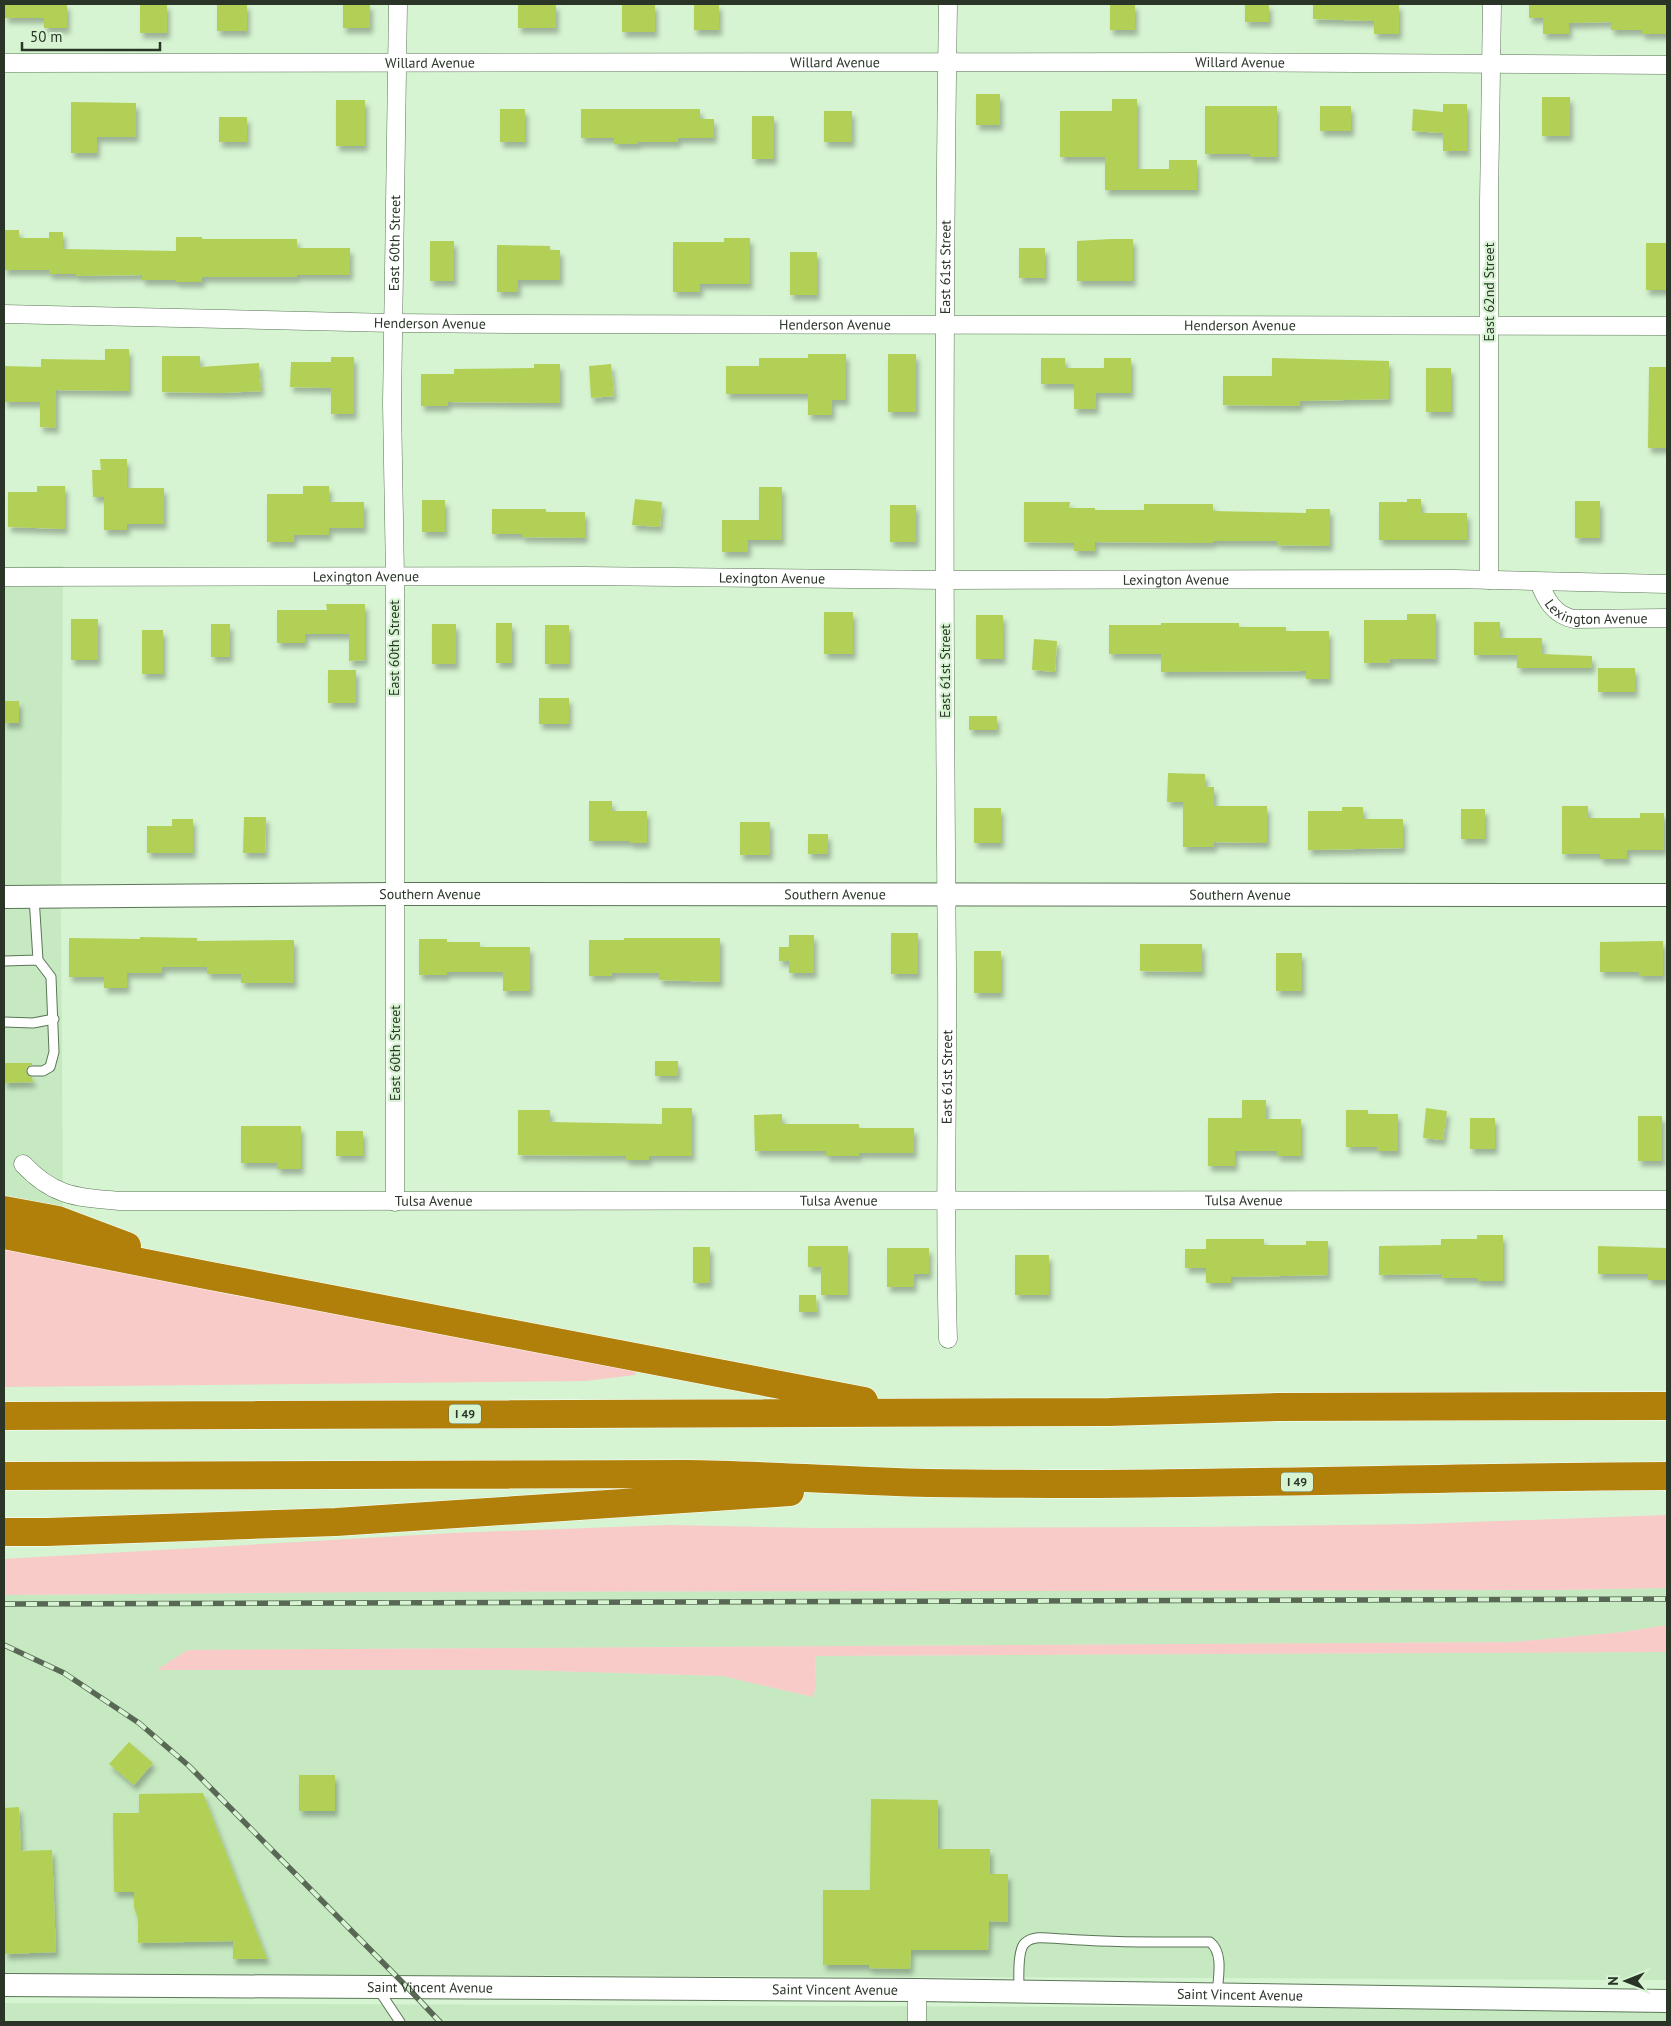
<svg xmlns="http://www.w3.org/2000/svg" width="1671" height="2026" viewBox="0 0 1671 2026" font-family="'PT Sans',sans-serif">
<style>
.built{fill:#c6e9c1}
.green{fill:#f8cac8}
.building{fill:#b2d056;filter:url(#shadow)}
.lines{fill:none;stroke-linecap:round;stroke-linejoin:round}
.service-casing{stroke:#5b7557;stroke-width:11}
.minor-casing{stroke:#5b7557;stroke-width:19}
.tertiary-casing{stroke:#5b7557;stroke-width:24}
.motorway-casing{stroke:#fff;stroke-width:29}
.service{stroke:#fff;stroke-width:9}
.minor{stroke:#fff;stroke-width:18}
.tertiary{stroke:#fff;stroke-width:22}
.motorway{stroke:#b0800b;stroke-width:28}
.rail-casing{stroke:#586855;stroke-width:5.5}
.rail{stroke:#d6f4d1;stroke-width:4;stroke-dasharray:11;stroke-linecap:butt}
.labels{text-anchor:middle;stroke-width:4.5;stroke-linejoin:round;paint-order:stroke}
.shield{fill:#d6f4d1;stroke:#5e6e5b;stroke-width:1}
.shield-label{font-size:12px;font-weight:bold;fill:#2a3528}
.street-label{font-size:14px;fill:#2a3528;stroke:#d6f4d1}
</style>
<defs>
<filter id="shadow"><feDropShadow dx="3" dy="5.5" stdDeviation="2.5" flood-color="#0004"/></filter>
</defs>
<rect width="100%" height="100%" fill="#d6f4d1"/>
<!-- built -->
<path class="built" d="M63 566 61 918 63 1210 4 1196V567Z
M1667 1588V1625L1624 1632 1512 1642 187 1650 158 1670H518L722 1676 813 1697 816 1685 815 1656 1667 1652V1980L498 1975H4V1595L389 1592 1557 1590Z
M4 2003 1667 2009V2022H4Z"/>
<!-- green -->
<path class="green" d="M4 1245 637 1367 635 1375 586 1381 4 1387Z
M1667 1515V1588L1557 1590 389 1592 4 1595V1559L452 1533 668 1525 816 1528 1197 1527 1419 1524Z
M1667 1625V1652L815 1656 816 1685 813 1697 722 1676 518 1670H157L187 1650 1512 1642 1624 1632Z"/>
<!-- building -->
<path class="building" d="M5 4H67V28H44V18H5Z
M140 4H167V33H140Z
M217 4H247V31H217Z
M343 4H370V28H343Z
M518 4H556V28H518Z
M622 4H655V32H622Z
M694 4H719V30H694Z
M1110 4H1135V30H1110Z
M1245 4H1269V22H1245Z
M1313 4H1399V34H1374V21L1313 19Z
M1529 4H1667V34H1642V30H1611V22L1569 23V34H1543V18H1529Z
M976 94H1000V125H976Z
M1542 97H1570V136H1542Z
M1112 99H1137V169H1169V160H1197V190H1105V157H1060V111H1112Z
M336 100H365V146H336Z
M71 102 136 103V137H97V153H71Z
M1443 104H1467V151H1443V133L1412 131 1413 109 1443 112Z
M1205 106H1277V157H1250V154H1205Z
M1320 106H1351V131H1320Z
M500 109H525V142H500Z
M581 109H700V119H714V138H678V142H638V144H614V138H581Z
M824 111H852V142H824Z
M752 116H774V159H752Z
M219 117H247V142H219Z
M4 230H19V238H49V232H63V249L176 251V237H202V239H297V248H350V275H297V277H202V282H176V280H142V275L76 276V274H49V270H4Z
M724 238H750V284H700V292H673V242H724Z
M1110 239H1133V281H1077V241Z
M430 241H454V281H430Z
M1646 243H1667V290H1646Z
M497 245 550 246V250H560V280H518V292H497Z
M1019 248H1045V278H1019Z
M790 252H817V295H790Z
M105 349H129V391L56 390V428L40 427V402H4V366L41 367V359L105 360Z
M808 354H846V400H832V415H808V394H726V366H759V358H808Z
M888 354H916V412H888Z
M162 356H200V367L259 363 261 391 222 393 162 392Z
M331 357H354V414H331V388L290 387 291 362H331Z
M1041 358H1065V368H1104V358H1131V393H1096V409H1074V384H1041Z
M1272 358 1389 361V399L1300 401V406L1223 405V376H1272Z
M534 364H560V403L448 402V406H421V374H454V369L534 368Z
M611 364 614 396 591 398 589 366Z
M1649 367H1667V448H1648Z
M1426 368H1451V412H1426Z
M100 459H127V488H164V524H127V530H104V497H93L92 470H101Z
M37 486H65V529L8 527V492H37Z
M303 486H329V502H364V528H329V535H294V542H267V494H303Z
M759 487H782V540H748V552H722V520H759Z
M635 499 662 502 660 527 632 525Z
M1407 499H1421V513H1467V540H1379V502H1407Z
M422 500H445V532H422Z
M1575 501H1600V538H1575Z
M1024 502H1070L1069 508H1095V510H1144V504H1213V511L1306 513V509H1330V546L1277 545V541H1213V543L1095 542V551H1074V543L1024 542Z
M890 505H916V542H890Z
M492 509H546V512H585V538L522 537V534H492Z
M326 604H365V660L349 661V634H305V643H277V610H327Z
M824 612H853V654H824Z
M1407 614H1436V659H1390V663H1364V620H1407Z
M976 615H1003V659H976Z
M71 619H98V660H71Z
M1474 622H1500V638H1542V654L1592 656V668H1517V655H1474Z
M496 623H512V663H496Z
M1161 623H1239V627H1286V631H1329V679H1306V671L1161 672V654H1109V625H1161Z
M211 624H230V657H211Z
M432 624H456V664H432Z
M545 625H569V664H545Z
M142 630H163V674H142Z
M1034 639 1057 641 1055 672 1032 670Z
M1598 668H1635V692H1598Z
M328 670H356V703H328Z
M539 698H569V724H539Z
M4 701H19V723H4Z
M969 716H997V730H969Z
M1168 773 1205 774V787H1214V806H1267V843L1214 842V847H1183V802H1167Z
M589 801H612V811H647V843H630V841H589Z
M1562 806H1588V818H1640V813H1664V850H1627V859H1600V854H1562Z
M1342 807H1363V819H1403V848L1308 850V811H1342Z
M974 808H1001V843H974Z
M1461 809H1485V839H1461Z
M244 817H266L265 853H243Z
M172 819H193V853H147V826H172Z
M740 822H770V855H740Z
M808 834H828V854H808Z
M891 933H918V974H891Z
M789 935H814V973H789V961H779V947H789Z
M140 937 197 938V941L294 940V983H241V974H207V967H162V973H127V988H104V977H69V938L140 939Z
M624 938H720V982L659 980V973H612V976H589V940H624Z
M419 939H447V942H480V947H530V991H503V972H447V975H419Z
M1663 941V976H1639V972H1600V942Z
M1140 944H1202V972L1140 971Z
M974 951H1001V993H974Z
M1276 953H1302V991H1276Z
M655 1061H678V1076H655Z
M4 1063H32V1065L27 1067 26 1071 28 1076 32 1077 33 1082 4 1083Z
M1242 1100H1266V1119H1301V1156H1277V1151H1235V1166H1208V1118H1242Z
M662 1108H692V1156H649V1160H626V1156L518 1155V1110H550V1122L662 1124Z
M1426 1108 1447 1111 1443 1140 1423 1138Z
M1346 1110H1368V1114H1398V1151H1377V1147H1346Z
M782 1114V1124H859V1128H914V1153H859V1156H826V1151H755L754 1115Z
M1638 1116H1662V1161H1638Z
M1470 1118H1495V1149H1470Z
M241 1126H301V1169H277V1163H241Z
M336 1131H363V1156H336Z
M1477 1235H1503V1281H1477V1278H1441V1274L1379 1275V1246L1441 1245V1239H1477Z
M1206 1239H1264V1245H1306V1241H1328V1275L1231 1277V1283H1206V1268H1185V1249H1206Z
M808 1246H848V1295H821V1267H808Z
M1598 1246 1667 1248V1280H1648V1274H1598Z
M693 1247H710V1283H693Z
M887 1248H929V1274H914V1287H887Z
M1015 1255H1049V1295H1015Z
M799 1295H816L817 1312H799Z
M129 1742 153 1763 134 1785 109 1764Z
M299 1775H335V1811H299Z
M203 1793 267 1959H233V1941L138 1943V1919L134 1907V1892H114L113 1813H139V1794Z
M871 1799 938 1800V1849H990V1874H1008V1922L989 1921 988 1950H911L910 1969 869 1968V1965H823V1890H870Z
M19 1807 21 1851 52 1850 56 1952 5 1954 4 1808Z"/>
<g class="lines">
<!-- service casing -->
<g class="service-casing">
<path id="service" d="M4 961 38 960
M4 1022 33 1023 54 1019
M32 1071H43L50 1067 54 1052 51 977 38 960 34 897
M378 1989 400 2022
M1019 1991C1019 1980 1017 1950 1025 1943 1034 1934 1053 1939 1065 1939 1114 1943 1162 1942 1210 1942 1224 1953 1218 1978 1217 1994"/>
</g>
<!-- minor casing -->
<g class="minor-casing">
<g id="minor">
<path id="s1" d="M4 63 1199 62 1667 65"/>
<path id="s2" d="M4 314 393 323 517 324 1667 326"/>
<path id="s3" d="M4 577 584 576 944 580 1454 579 1667 584"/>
<path d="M1489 580V201L1492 4"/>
<path id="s4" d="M1539 582C1546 600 1554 615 1574 619L1667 618"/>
<path id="s5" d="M23 1164C54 1197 76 1197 120 1201L1667 1200"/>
<path id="s6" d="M395 1202V577L392 404 398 4"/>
<path id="s7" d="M948 1339C944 1216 948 1093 947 970 944 648 943 326 948 4"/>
<path d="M917 2022V1990"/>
</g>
</g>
<!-- tertiary casing -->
<g class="tertiary-casing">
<g id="tertiary">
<path id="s8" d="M4 897 395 894 1667 895"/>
<path id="s9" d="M4 1985 917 1990 1667 2001"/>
</g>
</g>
<!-- motorway casing -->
<g class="motorway-casing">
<path id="motorway" d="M4 1210 58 1220 127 1246
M4 1235 211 1276 864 1401
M4 1416 1109 1412 1277 1407 1667 1406
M4 1476 687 1474C767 1475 848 1481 928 1483 1174 1487 1421 1477 1667 1476
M4 1532H47L336 1522 790 1492"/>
</g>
<!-- service -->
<use href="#service" class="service"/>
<!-- minor -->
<use href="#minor" class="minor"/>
<!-- tertiary -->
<use href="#tertiary" class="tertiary"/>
<!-- motorway -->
<use href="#motorway" class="motorway"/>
<!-- rail casing -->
<g class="rail-casing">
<path id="rail" d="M4 1604 1667 1599
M4 1645 64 1673 139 1723 189 1766 407 1987 440 2022"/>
</g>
<!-- rail -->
<use href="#rail" class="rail"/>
</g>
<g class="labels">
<!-- shield labels -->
<g class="shield">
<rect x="449" y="1404.5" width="32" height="19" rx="4"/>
<rect x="1281" y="1472.5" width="32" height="19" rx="4"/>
</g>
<g class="shield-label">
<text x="465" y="1418">I 49</text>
<text x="1297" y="1486">I 49</text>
</g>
<!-- street labels -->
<g class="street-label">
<text dy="5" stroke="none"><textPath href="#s1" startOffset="1236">Willard Avenue</textPath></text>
<text dy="5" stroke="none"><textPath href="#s1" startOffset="426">Willard Avenue</textPath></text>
<text dy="5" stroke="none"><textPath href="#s1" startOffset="831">Willard Avenue</textPath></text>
<text dy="5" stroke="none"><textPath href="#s6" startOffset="959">East 60th Street</textPath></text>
<text dy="5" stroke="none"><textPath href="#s7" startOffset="1072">East 61st Street</textPath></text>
<text transform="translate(1489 292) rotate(-90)" y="5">East 62nd Street</text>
<text dy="5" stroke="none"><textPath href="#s2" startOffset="426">Henderson Avenue</textPath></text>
<text dy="5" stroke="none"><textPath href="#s2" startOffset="831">Henderson Avenue</textPath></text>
<text dy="5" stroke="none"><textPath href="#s2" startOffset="1236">Henderson Avenue</textPath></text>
<text dy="5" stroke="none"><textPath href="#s3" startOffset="362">Lexington Avenue</textPath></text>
<text dy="5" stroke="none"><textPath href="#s3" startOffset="768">Lexington Avenue</textPath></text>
<text dy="5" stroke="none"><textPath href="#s3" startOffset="1172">Lexington Avenue</textPath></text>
<text dy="5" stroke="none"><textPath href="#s4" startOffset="74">Lexington Avenue</textPath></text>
<text transform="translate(394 648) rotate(-90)" y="5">East 60th Street</text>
<text transform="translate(945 671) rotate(-90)" y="5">East 61st Street</text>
<text dy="5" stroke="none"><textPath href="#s8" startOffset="426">Southern Avenue</textPath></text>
<text dy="5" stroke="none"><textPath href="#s8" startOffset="831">Southern Avenue</textPath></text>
<text dy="5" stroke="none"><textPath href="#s8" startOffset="1236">Southern Avenue</textPath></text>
<text transform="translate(395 1053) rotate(-90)" y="5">East 60th Street</text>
<text dy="5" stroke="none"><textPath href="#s7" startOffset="262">East 61st Street</textPath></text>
<text dy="5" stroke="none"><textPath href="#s5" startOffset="826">Tulsa Avenue</textPath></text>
<text dy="5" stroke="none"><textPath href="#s5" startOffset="1231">Tulsa Avenue</textPath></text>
<text dy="5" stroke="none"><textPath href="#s5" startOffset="421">Tulsa Avenue</textPath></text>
<text dy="5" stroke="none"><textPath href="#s9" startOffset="426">Saint Vincent Avenue</textPath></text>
<text dy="5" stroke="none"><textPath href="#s9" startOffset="831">Saint Vincent Avenue</textPath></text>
<text dy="5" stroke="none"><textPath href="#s9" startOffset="1236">Saint Vincent Avenue</textPath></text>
</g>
</g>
<!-- border -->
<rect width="1671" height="2026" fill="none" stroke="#2a3528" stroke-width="10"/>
<!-- north arrow -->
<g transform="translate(1626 1981) rotate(270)" stroke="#d6f4d1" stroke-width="4" paint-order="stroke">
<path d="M0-4L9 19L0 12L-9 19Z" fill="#2a3528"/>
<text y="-8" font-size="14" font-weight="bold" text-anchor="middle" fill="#2a3528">N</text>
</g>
<!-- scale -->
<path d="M22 42v8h138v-8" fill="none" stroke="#2a3528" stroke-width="2.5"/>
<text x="30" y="42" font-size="15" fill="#2a3528" stroke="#d6f4d1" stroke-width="4" paint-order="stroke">50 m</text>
</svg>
